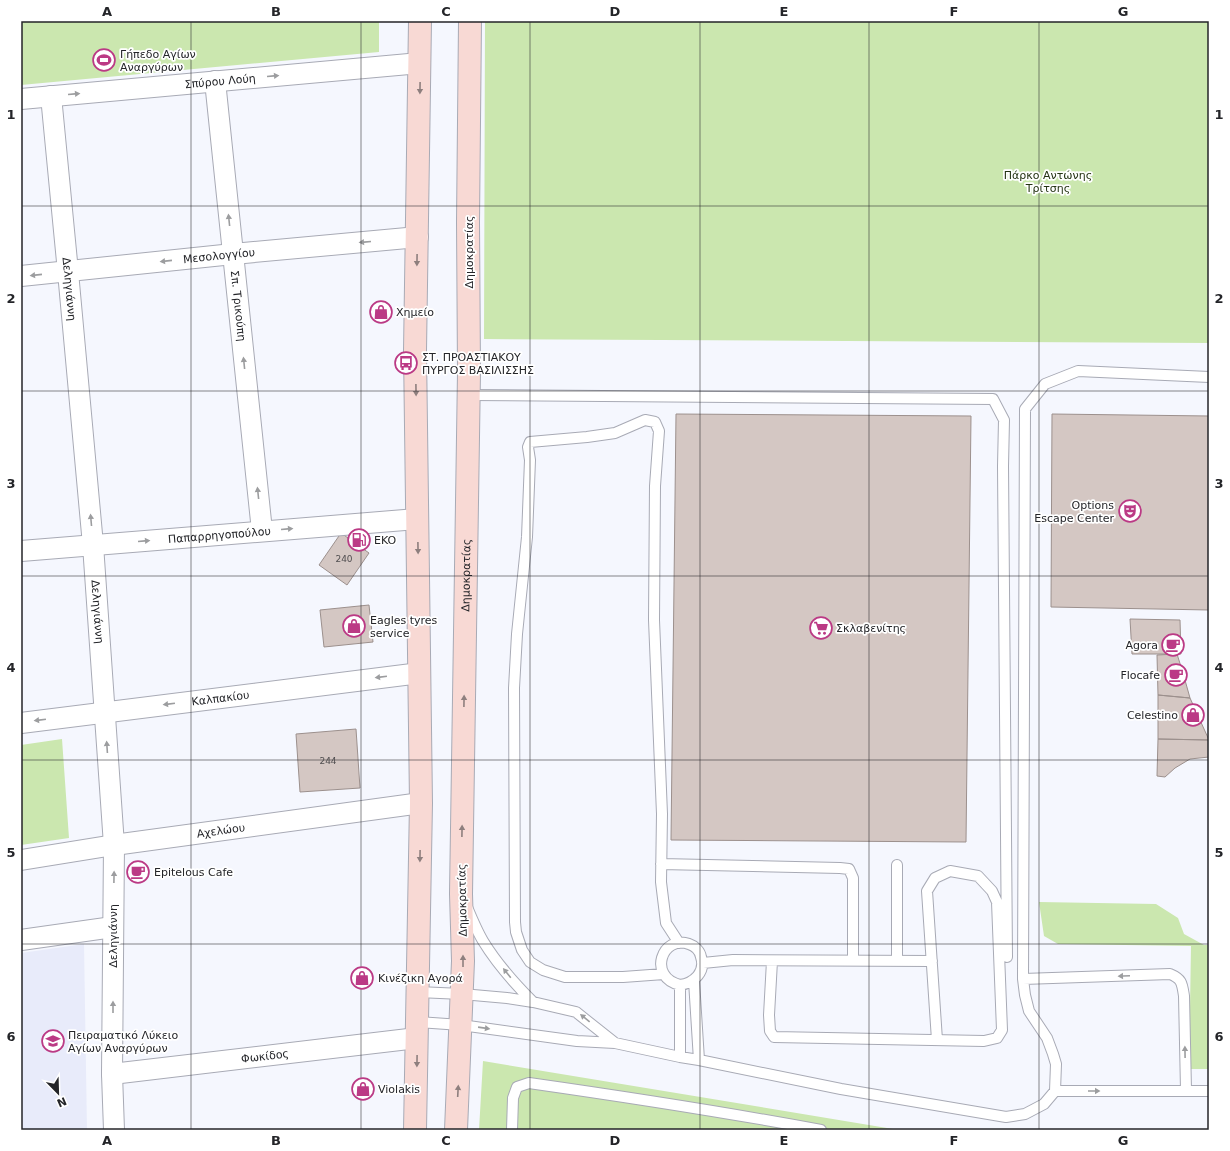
<svg xmlns="http://www.w3.org/2000/svg" width="1230" height="1151" viewBox="0 0 1230 1151" font-family="'DejaVu Sans',sans-serif">
<style>
.built{fill:#e8ebfa}
.green{fill:#cbe7af}
.building{fill:#d4c7c3;stroke:#9c908d}
.lines{fill:none;stroke-linecap:round;stroke-linejoin:round}
.lane-casing{stroke:#a8aab5;stroke-width:12}
.street-casing{stroke:#a8aab5;stroke-width:22}
.secondary-casing{stroke:#a8aab5;stroke-width:24}
.lane{stroke:#fff;stroke-width:10}
.street{stroke:#fff;stroke-width:20}
.secondary{stroke:#f8d9d4;stroke-width:22}
.oneway{fill:#9c9d9f}
.oneway2{fill:#8e7f7e}
.grid{fill:none;stroke:#242529;stroke-width:1;stroke-opacity:0.55}
.labels{text-anchor:middle;stroke-width:3.5;stroke-linejoin:round;paint-order:stroke}
.number-label{font-size:9px;fill:#504e50}
.poi-label{font-size:11px;fill:#242529;stroke:#fff;text-anchor:start}
.street-label{font-size:11px;fill:#242529;stroke:#fff}
.park-label{font-size:11px;fill:#243313;stroke:#fff}
.neatline{fill:none;stroke:#242529;stroke-width:1.5}
.grid-label{font-size:13px;text-anchor:middle;font-weight:bold;fill:#242529}
</style>
<rect width="100%" height="100%" fill="#f5f7fe"/>
<!-- built -->
<path class="built" d="M84 944 87 1130H21V953Z"/>
<!-- green -->
<path class="green" d="M21 21H379V52L21 85Z
M485 21H1209V343L484 339Z
M62 739 69 838 21 845V745Z
M1039 902 1156 904 1178 918 1184 934 1204 945H1209V1069H1189L1191 946 1058 944 1044 936Z
M483 1061 899 1130H479Z"/>
<!-- building -->
<path class="building" d="M676 414 971 416 966 842 671 840Z
M1052 414 1209 416V610L1051 607Z
M341 533 369 553 347 585 319 565Z
M369 605 373 642 324 647 320 610Z
M1130 619 1180 620 1181 654H1132Z
M1177 654 1183 673 1190 698 1158 695 1157 655Z
M1158 695 1190 698 1209 740 1158 739Z
M356 729 360 788 300 792 296 734Z
M1158 739 1209 740V757L1190 759 1175 768 1165 777 1157 776Z"/>
<g class="lines">
<!-- lane casing -->
<g class="lane-casing">
<path id="lane" d="M469 395 993 399 1004 420 1003 466 1007 957
M661 864 840 868 849 869 853 878V961
M897 865V961
M467 907C472 919 477 931 483 941 497 964 515 984 533 1002
M772 961 769 1015 770 1031 774 1037 984 1041 997 1038 1002 1030 997 902 992 891 978 876 950 871 935 878 927 891 937 1040
M703 963 733 960 932 961
M664 974 623 977H565L543 970 530 962 522 950 516 932 515 922 514 688 517 634 527 537 530 460 528 447 530 442 587 437 615 433 645 420 655 422 659 431 655 486 654 620 662 814 661 882 666 923 679 943
M1023 979 1170 974C1182 979 1182 983 1184 996L1186 1090
M694 981 699 1060
M680 985C647 977 662 934 689 944 695 946 700 951 701 957 706 972 694 983 680 985V1057
M418 992 462 994 507 998 533 1002 576 1012 615 1043
M418 1022 461 1025 577 1041 615 1043 680 1057 699 1060 841 1089 1006 1117 1025 1114 1044 1104 1055 1091 1056 1064 1053 1054 1047 1038 1029 1011 1025 995 1023 979 1025 409 1045 384 1078 371 1209 377
M1055 1091H1209
M512 1130 513 1098 517 1087 529 1083C627 1097 724 1112 821 1130"/>
</g>
<!-- street casing -->
<g class="street-casing">
<g id="street">
<path id="s1" d="M215 81 262 531"/>
<path id="s2" d="M51 96 68 272 93 545 114 845 112 1074 114 1130"/>
<path id="s3" d="M21 99 420 63"/>
<path id="s4" d="M21 276 233 254 418 237"/>
<path id="s5" d="M21 551 417 519"/>
<path id="s6" d="M21 723 420 673"/>
<path id="s7" d="M21 860 114 845 421 803"/>
<path d="M21 940 113 927"/>
<path id="s8" d="M112 1074 417 1038"/>
</g>
</g>
<!-- secondary casing -->
<g class="secondary-casing">
<g id="secondary">
<path d="M415 1130 421 803 415 351 420 21"/>
<path id="s9" d="M456 1130 463 961 461 894 469 372 468 222 470 21"/>
</g>
</g>
<!-- lane -->
<use href="#lane" class="lane"/>
<!-- street -->
<use href="#street" class="street"/>
<!-- secondary -->
<use href="#secondary" class="secondary"/>
</g>
<!-- one-way arrows -->
<defs><path id="oneway-solid" d="M-6-.8H1V-3.2L6.5 0L1 3.2V.8H-6Z"/></defs>
<g class="oneway">
<use href="#oneway-solid" transform="translate(273 76) rotate(-5)"/>
<use href="#oneway-solid" transform="translate(74 94) rotate(-5)"/>
<use href="#oneway-solid" transform="translate(229 220) rotate(-96)"/>
<use href="#oneway-solid" transform="translate(365 242) rotate(175)"/>
<use href="#oneway-solid" transform="translate(166 261) rotate(174)"/>
<use href="#oneway-solid" transform="translate(36 275) rotate(174)"/>
<use href="#oneway-solid" transform="translate(244 363) rotate(-96)"/>
<use href="#oneway-solid" transform="translate(258 493) rotate(-96)"/>
<use href="#oneway-solid" transform="translate(91 520) rotate(-95)"/>
<use href="#oneway-solid" transform="translate(287 529) rotate(-5)"/>
<use href="#oneway-solid" transform="translate(144 541) rotate(-5)"/>
<use href="#oneway-solid" transform="translate(381 677) rotate(173)"/>
<use href="#oneway-solid" transform="translate(169 704) rotate(173)"/>
<use href="#oneway-solid" transform="translate(40 720) rotate(173)"/>
<use href="#oneway-solid" transform="translate(107 747) rotate(-94)"/>
<use href="#oneway-solid" transform="translate(114 877) rotate(-89)"/>
<use href="#oneway-solid" transform="translate(507 973) rotate(-129)"/>
<use href="#oneway-solid" transform="translate(1124 976) rotate(178)"/>
<use href="#oneway-solid" transform="translate(113 1007) rotate(-90)"/>
<use href="#oneway-solid" transform="translate(585 1018) rotate(-141)"/>
<use href="#oneway-solid" transform="translate(484 1028) rotate(8)"/>
<use href="#oneway-solid" transform="translate(1185 1052) rotate(-91)"/>
<use href="#oneway-solid" transform="translate(1094 1091)"/>
</g>
<g class="oneway2">
<use href="#oneway-solid" transform="translate(420 88) rotate(91)"/>
<use href="#oneway-solid" transform="translate(417 260) rotate(91)"/>
<use href="#oneway-solid" transform="translate(416 390) rotate(89)"/>
<use href="#oneway-solid" transform="translate(418 548) rotate(89)"/>
<use href="#oneway-solid" transform="translate(464 701) rotate(-89)"/>
<use href="#oneway-solid" transform="translate(462 831) rotate(-89)"/>
<use href="#oneway-solid" transform="translate(420 856) rotate(91)"/>
<use href="#oneway-solid" transform="translate(463 961) rotate(-90)"/>
<use href="#oneway-solid" transform="translate(417 1061) rotate(91)"/>
<use href="#oneway-solid" transform="translate(458 1091) rotate(-87)"/>
</g>
<!-- grid -->
<path class="grid" d="M191 21V1130M361 21V1130M530 21V1130M700 21V1130M869 21V1130M1039 21V1130M21 206H1209M21 391H1209M21 576H1209M21 760H1209M21 944H1209"/>
<!-- icons -->
<defs>
<g id="stadium-ring" transform="scale(1.15)"><circle r="9.5" fill="#fff" stroke="#bb3a85" stroke-width="1.5"/><path d="M0-5a6.5 5 0 1 0 0 10a6.5 5 0 1 0 0-10ZM-3.5-1.8h7v3.6h-7Z" fill="#bb3a85"/></g>
<g id="shop-ring" transform="scale(1.15)"><circle r="9.5" fill="#fff" stroke="#bb3a85" stroke-width="1.5"/><path d="M-5-2.5h2.3a2.7 3.5 0 0 1 5.4 0H5L5.5 6h-11ZM-1.5-2.5h3a1.5 2.3 0 0 0-3 0Z" fill="#bb3a85"/></g>
<g id="bus-ring" transform="scale(1.15)"><circle r="9.5" fill="#fff" stroke="#bb3a85" stroke-width="1.5"/><path d="M-5-6H5V4H4V6H2V4H-2V6H-4V4H-5ZM-3.5-4V0h7V-4ZM-3.5 1.2v1.5H-2V1.2ZM2 1.2v1.5H3.5V1.2Z" fill="#bb3a85"/></g>
<g id="theatre-ring" transform="scale(1.15)"><circle r="9.5" fill="#fff" stroke="#bb3a85" stroke-width="1.5"/><path d="M-5-5.5Q0-4 5-5.5V0Q5 5 0 6Q-5 5-5 0ZM-3.3-2.5H-1v1.5H-3.3ZM1-2.5H3.3v1.5H1ZM-2.8 1Q0 5.5 2.8 1Z" fill="#bb3a85"/></g>
<g id="fuel-ring" transform="scale(1.15)"><circle r="9.5" fill="#fff" stroke="#bb3a85" stroke-width="1.5"/><path d="M-5.5-6h7V0h2V4h1.3V-2.5L3-4.5l.8-.8L6-3V5H2.5V1h-1V6h-7ZM-4.2-4.7v3.2H.2V-4.7Z" fill="#bb3a85"/></g>
<g id="supermarket-ring" transform="scale(1.15)"><circle r="9.5" fill="#fff" stroke="#bb3a85" stroke-width="1.5"/><path d="M-6-5.5h2.5l.6 2H6L4.5 2H-2.5L-4.4-4H-6ZM-1.5 3.2a1.3 1.3 0 1 0 .1 0ZM3 3.2a1.3 1.3 0 1 0 .1 0Z" fill="#bb3a85"/></g>
<g id="cafe-ring" transform="scale(1.15)"><circle r="9.5" fill="#fff" stroke="#bb3a85" stroke-width="1.5"/><path d="M-5.5-4.5H6V0H3Q3 3.5 0 3.5H-2.5Q-5.5 3.5-5.5 0ZM3-3.2v2h1.7v-2ZM-6 4.5H4V6H-6Z" fill="#bb3a85"/></g>
<g id="school-ring" transform="scale(1.15)"><circle r="9.5" fill="#fff" stroke="#bb3a85" stroke-width="1.5"/><path d="M0-5L7-2L0 1L-7-2ZM-4 1L0 2.5L4 1V4Q0 6-4 4Z" fill="#bb3a85"/></g>
</defs>
<g fill-rule="evenodd">
<use href="#stadium-ring" x="104" y="60"/>
<use href="#shop-ring" x="381" y="312"/>
<use href="#bus-ring" x="406" y="363"/>
<use href="#theatre-ring" x="1130" y="511"/>
<use href="#fuel-ring" x="359" y="540"/>
<use href="#shop-ring" x="354" y="626"/>
<use href="#supermarket-ring" x="821" y="628"/>
<use href="#cafe-ring" x="1173" y="645"/>
<use href="#cafe-ring" x="1176" y="675"/>
<use href="#shop-ring" x="1193" y="715"/>
<use href="#cafe-ring" x="138" y="872"/>
<use href="#shop-ring" x="362" y="978"/>
<use href="#school-ring" x="53" y="1041"/>
<use href="#shop-ring" x="363" y="1089"/>
</g>
<g class="labels">
<!-- number labels -->
<g class="number-label">
<text x="344" y="562">240</text>
<text x="328" y="764">244</text>
</g>
<!-- poi labels -->
<g class="poi-label">
<text x="120" y="58">Γήπεδο Αγίων<tspan x="120" dy="13">Αναργύρων</tspan></text>
<text x="396" y="316">Χημείο</text>
<text x="422" y="361">ΣΤ. ΠΡΟΑΣΤΙΑΚΟΥ<tspan x="422" dy="13">ΠΥΡΓΟΣ ΒΑΣΙΛΙΣΣΗΣ</tspan></text>
<text x="1114" y="509" text-anchor="end">Options<tspan x="1114" dy="13">Escape Center</tspan></text>
<text x="374" y="544">EKO</text>
<text x="370" y="624">Eagles tyres<tspan x="370" dy="13">service</tspan></text>
<text x="836" y="632">Σκλαβενίτης</text>
<text x="1158" y="649" text-anchor="end">Agora</text>
<text x="1160" y="679" text-anchor="end">Flocafe</text>
<text x="1178" y="719" text-anchor="end">Celestino</text>
<text x="154" y="876">Epitelous Cafe</text>
<text x="378" y="982">Κινέζικη Αγορά</text>
<text x="68" y="1039">Πειραματικό Λύκειο<tspan x="68" dy="13">Αγίων Αναργύρων</tspan></text>
<text x="378" y="1093">Violakis</text>
</g>
<!-- street labels -->
<g class="street-label">
<text dy="4" stroke="none"><textPath href="#s3" startOffset="200">Σπύρου Λούη</textPath></text>
<text transform="translate(469 252) rotate(-90)" y="4">Δημοκρατίας</text>
<text dy="4" stroke="none"><textPath href="#s4" startOffset="199">Μεσολογγίου</textPath></text>
<text dy="4" stroke="none"><textPath href="#s2" startOffset="194">Δεληγιάννη</textPath></text>
<text dy="4" stroke="none"><textPath href="#s1" startOffset="226">Σπ. Τρικούπη</textPath></text>
<text dy="4" stroke="none"><textPath href="#s5" startOffset="199">Παπαρρηγοπούλου</textPath></text>
<text dy="4" stroke="none"><textPath href="#s9" startOffset="555">Δημοκρατίας</textPath></text>
<text dy="4" stroke="none"><textPath href="#s2" startOffset="518">Δεληγιάννη</textPath></text>
<text dy="4" stroke="none"><textPath href="#s6" startOffset="201">Καλπακίου</textPath></text>
<text dy="4" stroke="none"><textPath href="#s7" startOffset="202">Αχελώου</textPath></text>
<text transform="translate(462 900) rotate(-91)" y="4">Δημοκρατίας</text>
<text transform="translate(113 936) rotate(-90)" y="4">Δεληγιάννη</text>
<text dy="4" stroke="none"><textPath href="#s8" startOffset="154">Φωκίδος</textPath></text>
</g>
<!-- park labels -->
<g class="park-label">
<text x="1048" y="179">Πάρκο Αντώνης<tspan x="1048" dy="13">Τρίτσης</tspan></text>
</g>
</g>
<!-- border -->
<rect width="1230" height="1151" fill="none" stroke="#ffffff" stroke-width="44"/>
<!-- north arrow -->
<g transform="translate(58 1093) rotate(157)" stroke="#ffffff" stroke-width="3" paint-order="stroke">
<path d="M0-3L7 15L0 10L-7 15Z" fill="#242529"/>
<text y="-6" font-size="11" font-weight="bold" text-anchor="middle" fill="#242529">N</text>
</g>
<rect x="22" y="22" width="1186" height="1107" class="neatline"/>
<g class="grid-label">
<text x="107" y="16">A</text>
<text x="276" y="16">B</text>
<text x="446" y="16">C</text>
<text x="615" y="16">D</text>
<text x="784" y="16">E</text>
<text x="954" y="16">F</text>
<text x="1123" y="16">G</text>
<text x="11" y="119">1</text>
<text x="1219" y="119">1</text>
<text x="11" y="303">2</text>
<text x="1219" y="303">2</text>
<text x="11" y="488">3</text>
<text x="1219" y="488">3</text>
<text x="11" y="672">4</text>
<text x="1219" y="672">4</text>
<text x="11" y="857">5</text>
<text x="1219" y="857">5</text>
<text x="11" y="1041">6</text>
<text x="1219" y="1041">6</text>
<text x="107" y="1145">A</text>
<text x="276" y="1145">B</text>
<text x="446" y="1145">C</text>
<text x="615" y="1145">D</text>
<text x="784" y="1145">E</text>
<text x="954" y="1145">F</text>
<text x="1123" y="1145">G</text>
</g>
</svg>
